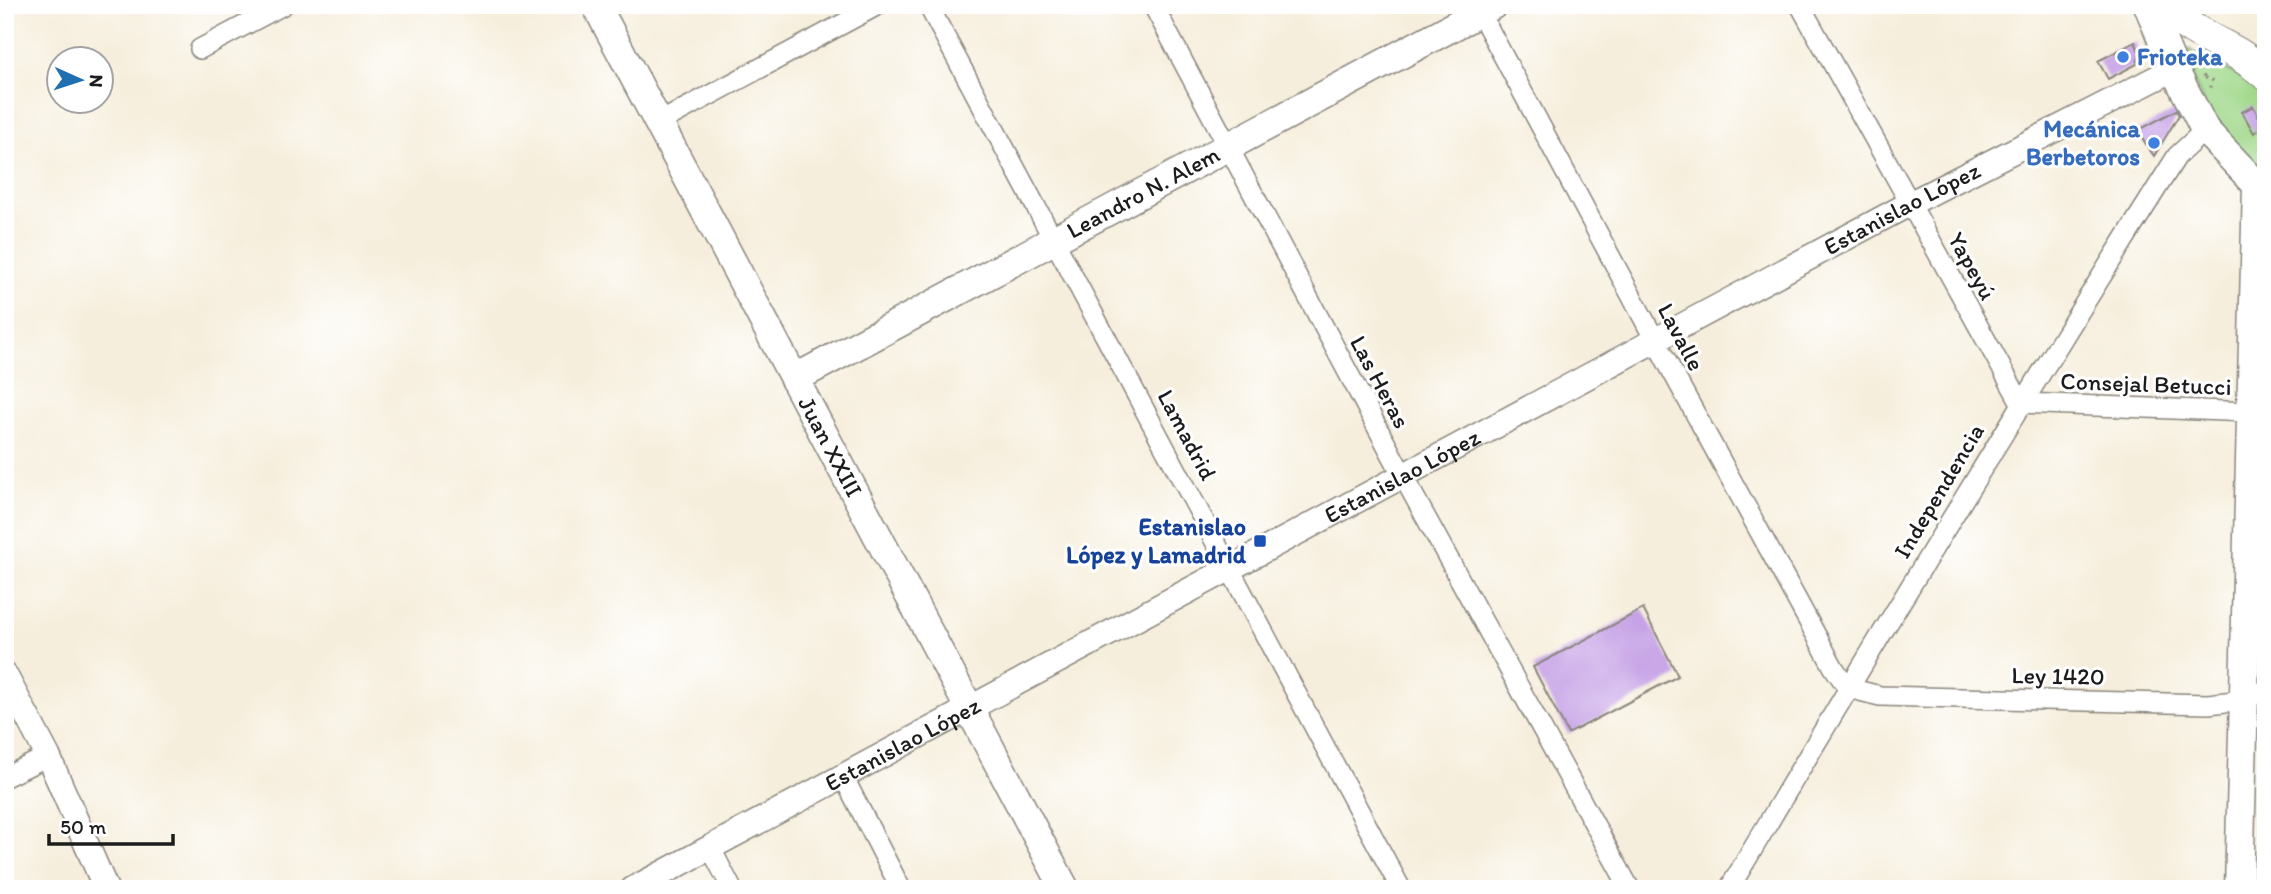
<svg xmlns="http://www.w3.org/2000/svg" width="2271" height="894" viewBox="0 0 2271 894" font-family="Itim,sans-serif">
<style>
.green{fill:#a0d88a;stroke:#5e7a53;stroke-width:2}
.building{fill:#c6a2e6}
.lines{fill:none;stroke-linecap:round;stroke-linejoin:round}
.minor-casing{stroke:#89857c;stroke-width:22}
.tertiary-casing{stroke:#89857c;stroke-width:27}
.secondary-casing{stroke:#89857c;stroke-width:31}
.primary-casing{stroke:#89857c;stroke-width:34}
.path{stroke:#89857c;stroke-width:2.5;stroke-dasharray:2 5;stroke-linecap:butt}
.minor{stroke:#fff;stroke-width:19}
.tertiary{stroke:#fff;stroke-width:24}
.secondary{stroke:#fff;stroke-width:28}
.primary{stroke:#fff;stroke-width:32}
.shop-dot{fill:#3f7fe0;stroke:#fff;stroke-width:2.5}
.transit-dot{fill:#1a4fb4;stroke:#fff;stroke-width:2.5}
.labels{text-anchor:middle;stroke-width:6;stroke-linejoin:round;paint-order:stroke}
.shop-label{font-size:24px;font-weight:bold;fill:#366cbe;stroke:#fff;text-anchor:start}
.street-label{font-size:24px;fill:#1c1c1c;stroke:#fff}
.transit-label{font-size:24px;font-weight:bold;fill:#164399;stroke:#fff;text-anchor:end}
</style>
<rect width="100%" height="100%" fill="#fff"/>
<filter id="ink" filterUnits="userSpaceOnUse"><feTurbulence type="fractalNoise" baseFrequency=".0143" numOctaves="2"/><feDisplacementMap in="SourceGraphic" scale="14" xChannelSelector="R" yChannelSelector="G"/><feConvolveMatrix kernelMatrix="1 2 1 2 8 2 1 2 1" color-interpolation-filters="sRGB"/></filter>
<filter id="wash" filterUnits="userSpaceOnUse"><feTurbulence type="fractalNoise" baseFrequency=".00686" numOctaves="4" result="noise"/><feDisplacementMap in="SourceGraphic" scale="28" xChannelSelector="R" yChannelSelector="G"/><feGaussianBlur stdDeviation="1.57" result="paint"/><feColorMatrix in="noise" values="0 0 0 0 0 0 0 0 0 0 0 0 0 0 0 0 0 1.4 0 .05"/><feComposite in="paint" operator="in"/></filter>
<g filter="url(#wash)">
<rect width="100%" height="100%" fill="#f6eedc"/>
<!-- green -->
<path class="green" d="M2182 46 2231 71 2266 96V175L2216 134 2179 47Z"/>
<g id="blocks">
<!-- building -->
<path class="building" d="M2135 42 2140 53 2137 64 2108 79 2098 61Z
M2253 106 2264 126 2254 133 2242 112Z
M2176 110 2179 115 2154 156 2137 131Z
M1643 609 1678 676 1568 734 1533 667Z"/>
</g>
</g>
<g filter="url(#ink)">
<use href="#blocks" fill-opacity="0" stroke="#89857c" stroke-width="2"/>
<g class="lines">
<!-- minor casing -->
<g class="minor-casing">
<path id="minor" d="M928 5 1401 889
M1153 5 1403 476 1630 889
M1476 5 1655 340 1834 668 1848 688 1880 696 2208 704 2243 700 2266 690
M1800 5 2021 403
M200 49 283 5
M658 123 878 5
M2021 403 2250 412 2266 403
M843 776 901 889
M5 777 48 756
M710 847 732 889
M1729 889C1875 642 2024 398 2177 156L2205 130"/>
</g>
<!-- tertiary casing -->
<g class="tertiary-casing">
<g id="tertiary">
<path d="M5 675 48 756 106 889"/>
<path id="s1" d="M633 889 1909 204 2174 69"/>
</g>
</g>
<!-- secondary casing -->
<g class="secondary-casing">
<g id="secondary">
<path id="s2" d="M596 5 1065 889"/>
<path d="M2148 5 2174 69 2205 130 2257 185"/>
<path id="s3" d="M794 379 1493 5"/>
<path d="M2239 889 2257 185"/>
</g>
</g>
<!-- primary casing -->
<g class="primary-casing">
<path id="primary" d="M2163 5C2184 28 2212 39 2238 54 2248 60 2257 67 2266 74"/>
</g>
<!-- path -->
<path class="path" d="M2203 61 2204 78
M2205 78 2212 80V86L2208 88"/>
<!-- minor -->
<use href="#minor" class="minor"/>
<!-- tertiary -->
<use href="#tertiary" class="tertiary"/>
<!-- secondary -->
<use href="#secondary" class="secondary"/>
<!-- primary -->
<use href="#primary" class="primary"/>
</g>
</g>
<!-- markers -->
<g class="shop-dot">
<circle cx="2123" cy="57" r="7"/>
<circle cx="2154" cy="143" r="7"/>
</g>
<rect class="transit-dot" x="1253" y="534" width="14" height="14" rx="3.5"/>
<g class="labels">
<!-- shop labels -->
<g class="shop-label">
<text x="2137" y="65">Frioteka</text>
<text x="2140" y="137" text-anchor="end">Mecánica<tspan x="2140" dy="28">Berbetoros</tspan></text>
</g>
<!-- street labels -->
<g class="street-label">
<text dy="8" stroke="none"><textPath href="#s3" startOffset="396">Leandro N. Alem</textPath></text>
<text dy="8" stroke="none"><textPath href="#s1" startOffset="1440">Estanislao López</textPath></text>
<text transform="translate(1972 266) rotate(61)" y="8">Yapeyú</text>
<text transform="translate(1681 337) rotate(62)" y="8">Lavalle</text>
<text transform="translate(1380 382) rotate(62)" y="8">Las Heras</text>
<text transform="translate(2146 384) rotate(2)" y="8">Consejal Betucci</text>
<text transform="translate(1187 435) rotate(62)" y="8">Lamadrid</text>
<text dy="8" stroke="none"><textPath href="#s2" startOffset="500">Juan XXIII</textPath></text>
<text dy="8" stroke="none"><textPath href="#s1" startOffset="873">Estanislao López</textPath></text>
<text transform="translate(1939 491) rotate(-59)" y="8">Independencia</text>
<text transform="translate(2058 676) rotate(1)" y="8">Ley 1420</text>
<text dy="8" stroke="none"><textPath href="#s1" startOffset="306">Estanislao López</textPath></text>
</g>
<!-- transit labels -->
<g class="transit-label">
<text x="1246" y="535">Estanislao<tspan x="1246" dy="28">López y Lamadrid</tspan></text>
</g>
</g>
<!-- margin -->
<rect width="2271" height="894" fill="none" stroke="#fff" stroke-width="28"/>
<!-- north arrow -->
<g transform="translate(80 80) rotate(93)"><circle r="33" fill="#ffffff" stroke="#a4a4a4" stroke-width="2"/>
<path d="M0-5L12 26L0 18L-12 26Z" fill="#1f6fb2"/>
<text y="-10" font-size="19" font-weight="bold" text-anchor="middle" fill="#1c1c1c">N</text>
</g>
<!-- scale -->
<path d="M49 834v10h124v-10" fill="none" stroke="#1c1c1c" stroke-width="3.5"/>
<text x="60" y="834" font-size="21" fill="#1c1c1c" stroke="#ffffff" stroke-width="5" paint-order="stroke">50 m</text>
</svg>
